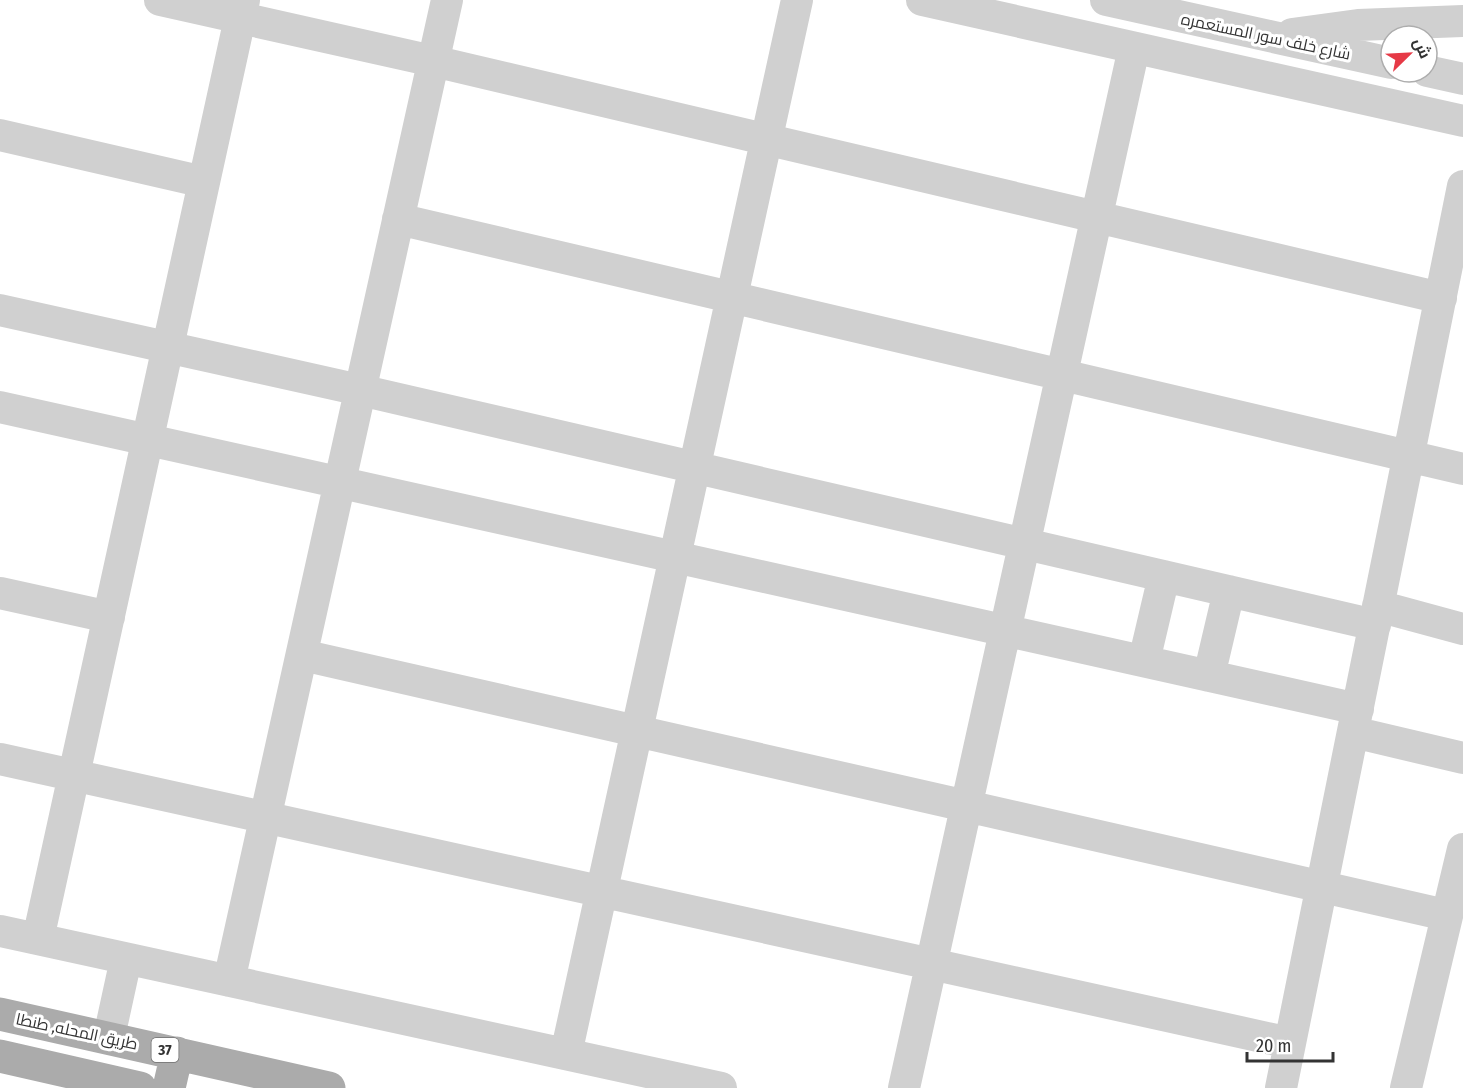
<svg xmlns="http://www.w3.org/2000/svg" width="1463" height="1088" viewBox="0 0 1463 1088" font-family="'Fira Sans Condensed',Cairo,sans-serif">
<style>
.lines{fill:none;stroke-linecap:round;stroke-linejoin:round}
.minor{stroke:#d0d0d0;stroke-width:32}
.major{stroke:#ababab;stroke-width:33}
.labels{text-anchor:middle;stroke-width:6;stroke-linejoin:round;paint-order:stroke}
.shield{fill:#fff;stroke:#707070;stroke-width:1.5}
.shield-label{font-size:15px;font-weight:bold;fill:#333}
.street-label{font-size:16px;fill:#333;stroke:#fff}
</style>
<rect width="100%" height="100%" fill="#fff"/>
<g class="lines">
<!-- minor -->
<path class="minor" d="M160 0 433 61 1441 298
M922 0 1463 121
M1106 0 1391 63
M1292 34 1358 25 1463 21
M1427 71 1463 79
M0 135 204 182
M398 219 1463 469
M0 310 360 390 1375 625
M0 407 1358 709
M0 593 109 617
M1378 606 1463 629
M302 655 1446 915
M1144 661 1164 576
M1209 676 1229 591
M1353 732 1463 758
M0 759 1290 1043
M0 931 721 1088
M38 939 244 0
M229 981 447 0
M109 1037 126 959
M566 1054 797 0
M904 1088 1134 48
M1281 1088 1463 186
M1406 1088 1463 849"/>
<!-- major -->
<path class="major" d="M0 1014 329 1088
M0 1056 140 1088
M169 1088 177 1053"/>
</g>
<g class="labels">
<!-- shield labels -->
<rect class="shield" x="151.5" y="1038" width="27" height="24" rx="4.5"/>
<g class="shield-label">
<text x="165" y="1055">37</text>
</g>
<!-- street labels -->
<g class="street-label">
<text transform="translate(1266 36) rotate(12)" y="6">شارع خلف سور المستعمره</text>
<text transform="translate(77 1031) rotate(12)" y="6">طريق المحله, طنطا</text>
</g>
</g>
<!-- north arrow -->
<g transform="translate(1409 54) rotate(66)"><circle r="28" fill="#ffffff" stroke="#adadad" stroke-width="1.5"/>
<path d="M0-4.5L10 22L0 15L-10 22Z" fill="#e63946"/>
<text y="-9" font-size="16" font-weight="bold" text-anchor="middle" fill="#333333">ش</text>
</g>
<!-- scale -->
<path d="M1247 1052v9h86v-9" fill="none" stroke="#333333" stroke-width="3"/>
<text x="1256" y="1052" font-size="18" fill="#333333" stroke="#ffffff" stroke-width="4.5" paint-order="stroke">20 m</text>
</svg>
